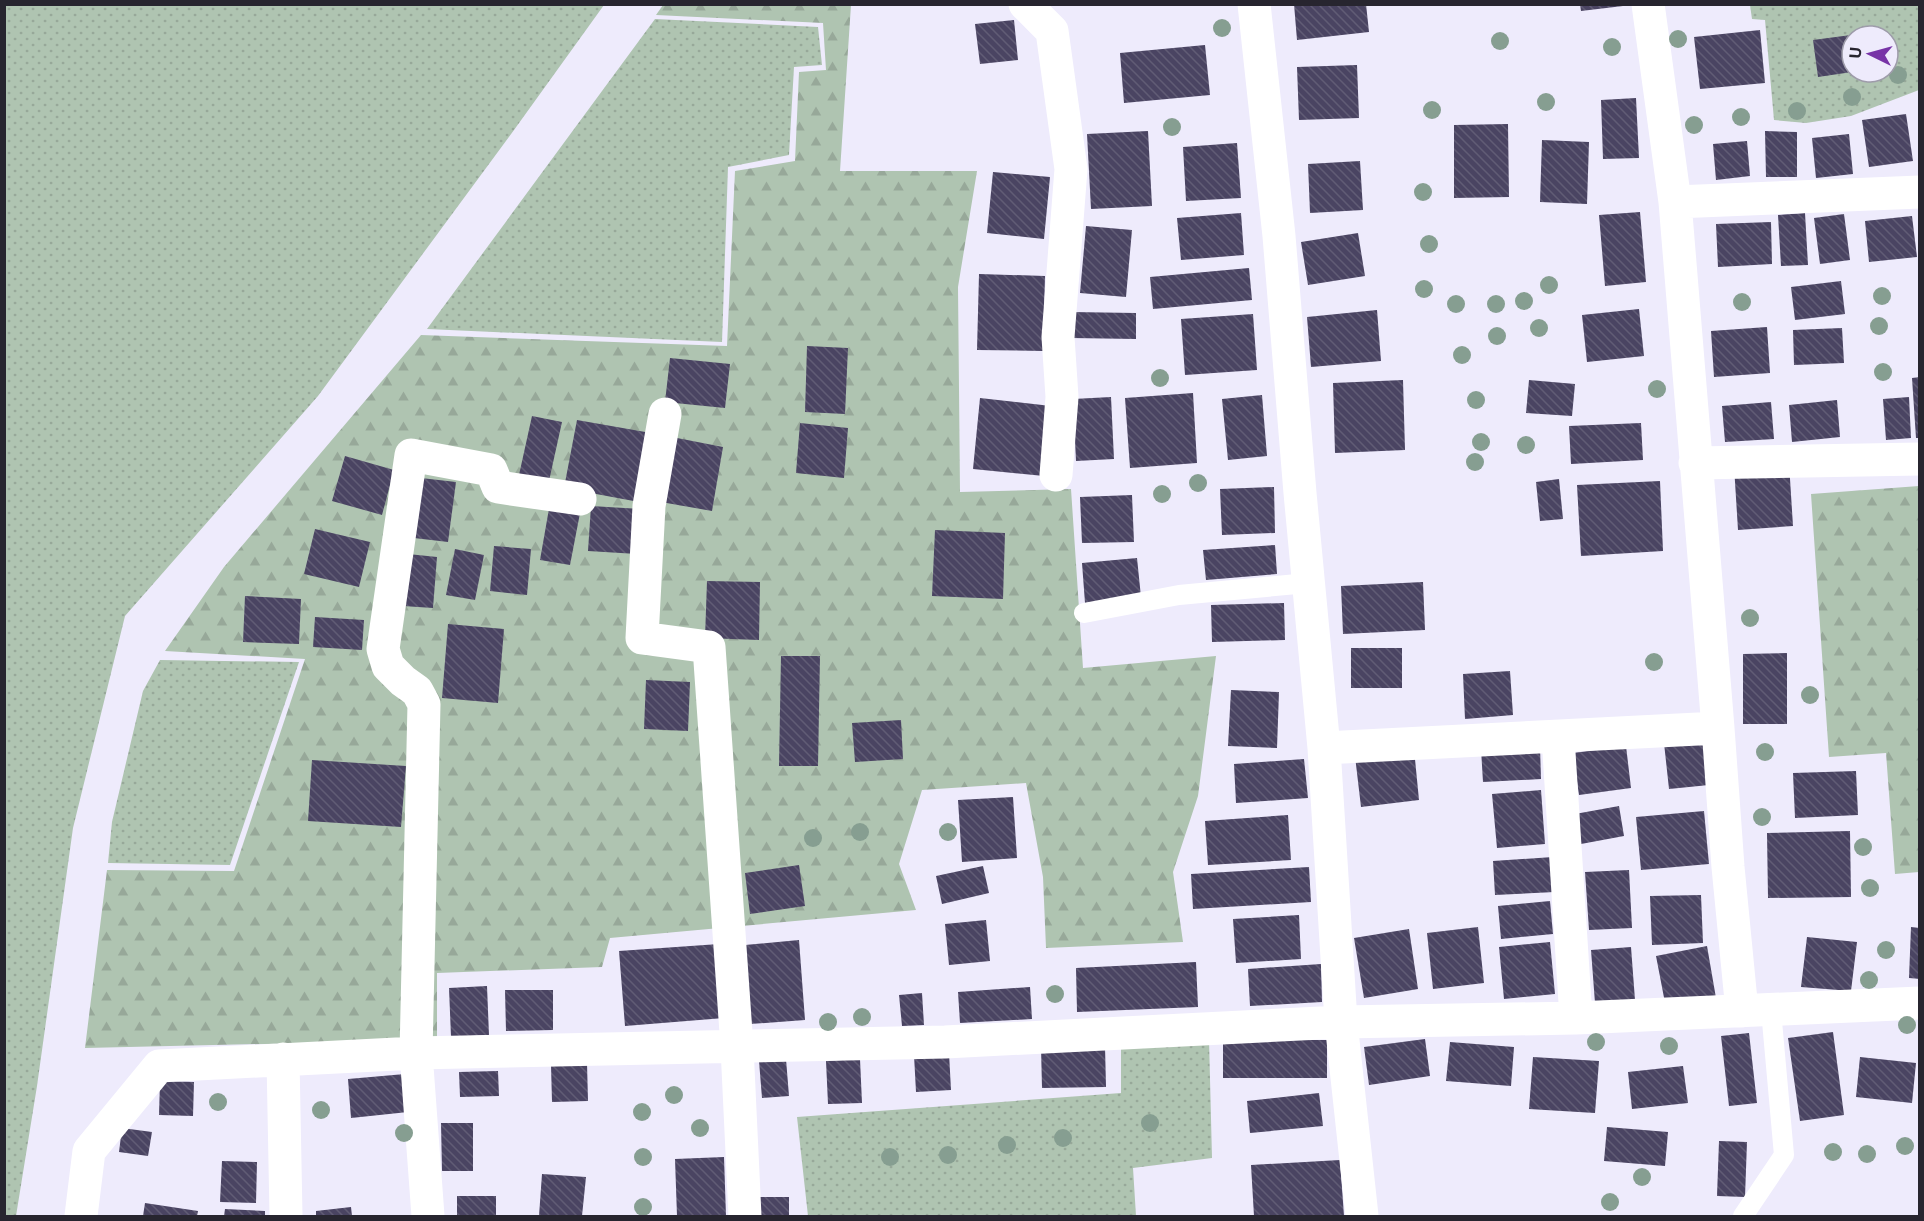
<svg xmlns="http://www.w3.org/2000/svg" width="1924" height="1221" viewBox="0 0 1924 1221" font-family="'Noto Sans',sans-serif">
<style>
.grass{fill:url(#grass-dots);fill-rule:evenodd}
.forest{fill:url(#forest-firs)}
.building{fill:url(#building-back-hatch)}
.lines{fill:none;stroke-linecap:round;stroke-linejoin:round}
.lane{stroke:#fff;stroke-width:20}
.street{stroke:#fff;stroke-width:33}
.tree{fill:#869e91}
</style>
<defs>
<pattern id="grass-dots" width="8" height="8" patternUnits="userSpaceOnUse" patternTransform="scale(1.5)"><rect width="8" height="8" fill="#afc4b1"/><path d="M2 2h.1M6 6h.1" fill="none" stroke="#97a899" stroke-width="1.8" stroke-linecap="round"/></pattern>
<pattern id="forest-firs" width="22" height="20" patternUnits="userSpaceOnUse" patternTransform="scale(1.5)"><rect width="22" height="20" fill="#afc4b1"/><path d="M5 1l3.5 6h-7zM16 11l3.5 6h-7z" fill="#97a899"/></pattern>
<pattern id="building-back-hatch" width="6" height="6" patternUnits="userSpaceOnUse" patternTransform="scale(1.5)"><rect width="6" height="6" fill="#4a4462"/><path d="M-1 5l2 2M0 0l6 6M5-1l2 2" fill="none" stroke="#615c75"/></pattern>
</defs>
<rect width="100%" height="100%" fill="#eeebfc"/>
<!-- grass -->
<path class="grass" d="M5 4 604 5 514 130 318 396 125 616 73 828 37 1086 16 1216H4Z
M1750 5H1919V90L1851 116 1806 123 1774 120 1765 20 1752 19ZM1852 36H1888V72H1852Z
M655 19 818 27 822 65 794 67 789 155 728 167 722 342 427 329Z
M160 660 299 662 230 865 108 863 112 822 143 691Z
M1209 1039 1212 1158 1133 1168 1136 1216H808L797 1117 1121 1093V1048Z"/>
<!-- forest -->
<path class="forest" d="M663 5H851L840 171H977L958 287 960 492 1071 489 1083 668 1216 656 1198 796 1173 872 1183 942 1046 948 1043 877 1026 783 922 790 899 864 916 910 610 938 602 967 437 973V1040L85 1048 107 870 234 871 305 659 165 651 224 567 421 335 727 346 735 171 795 161 799 72 826 70 823 23 656 15Z
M1919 486V872L1895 874 1886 753 1829 757 1811 494Z"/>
<!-- building -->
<path class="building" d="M1294 4H1366L1369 32 1297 40Z
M1580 4H1623V6L1581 11Z
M1014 20 1018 60 980 64 975 24Z
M1760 30 1765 83 1700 89 1694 37Z
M1851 35 1852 72 1818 77 1813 40Z
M1205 45 1210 95 1124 103 1120 53Z
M1357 65 1359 118 1299 120 1297 67Z
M1636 98 1639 158 1603 159 1601 100Z
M1906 114 1913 161 1869 167 1862 120Z
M1508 124 1509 197 1454 198V125Z
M1148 131 1152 206 1091 209 1087 134Z
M1765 131 1797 132V177H1766Z
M1849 134 1853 174 1816 178 1812 138Z
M1542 140 1589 142 1587 204 1540 202Z
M1747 141 1750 176 1716 180 1713 144Z
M1237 143 1241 198 1186 201 1183 147Z
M1360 161 1363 210 1310 213 1308 164Z
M993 172 1050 177 1044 239 987 233Z
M1640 212 1646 282 1605 286 1599 215Z
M1241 213 1244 255 1181 260 1177 218Z
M1805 213 1808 265 1781 266 1778 215Z
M1844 214 1850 260 1820 264 1814 218Z
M1912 216 1917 257 1869 262 1865 221Z
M1771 222 1772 264 1718 267 1716 224Z
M1086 226 1132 230 1126 297 1080 293Z
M1358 233 1365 276 1308 285 1301 242Z
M1249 268 1252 300 1153 309 1150 277Z
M979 274 1045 276 1043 351 977 350Z
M1841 281 1845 314 1795 320 1791 287Z
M1639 309 1644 356 1587 362 1582 315Z
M1377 310 1381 361 1311 367 1307 317Z
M1071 312 1136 313V339L1071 338Z
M1253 314 1257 370 1185 375 1181 319Z
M1767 327 1770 373 1714 377 1711 331Z
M1842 328 1844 363 1794 365 1793 330Z
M807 346 848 348 845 414 805 412Z
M670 358 730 364 725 408 665 402Z
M1920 377V438H1916L1912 378Z
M1403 380 1405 450 1335 453 1333 383Z
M1529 380 1575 384 1572 416 1526 413Z
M1193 393 1197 463 1130 468 1125 398Z
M1262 395 1267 456 1228 460 1222 399Z
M1111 397 1114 459 1076 461 1073 399Z
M1909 397 1911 438 1886 440 1883 399Z
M980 398 1051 406 1044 476 973 469Z
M1837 400 1840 437 1792 442 1789 405Z
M1771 402 1774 439 1725 442 1722 406Z
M532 416 562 422 549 481 519 475Z
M577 420 651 433 639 502 564 488Z
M800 423 848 428 844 478 796 473Z
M1641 423 1643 460 1571 464 1569 426Z
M672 437 723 447 712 511 661 502Z
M345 456 394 470 382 515 332 501Z
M1789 463 1793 526 1738 530 1734 466Z
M421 478 456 482 448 542 414 538Z
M1559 479 1563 519 1540 521 1536 482Z
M1660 481 1663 551 1581 556 1577 485Z
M1274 487 1275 533 1222 535 1220 489Z
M1132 495 1134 542 1082 543 1080 497Z
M550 503 581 508 570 565 540 560Z
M591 506 641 509 637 554 588 551Z
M315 529 370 542 359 587 304 574Z
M935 530 1005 533 1003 599 932 596Z
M1275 545 1277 574 1206 580 1203 550Z
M494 546 531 549 527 595 490 591Z
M455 549 484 555 475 600 446 595Z
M408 554 437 557 433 608 403 606Z
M1137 558 1141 597 1085 603 1082 563Z
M707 581 760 582 759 640 705 638Z
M1423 582 1425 630 1343 634 1341 586Z
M245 596 301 599 299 644 243 642Z
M1284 603 1285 640 1212 642 1211 605Z
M315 617 364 620 362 650 313 647Z
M448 624 504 629 498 703 442 698Z
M1351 648H1402V688H1351Z
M1787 653V724H1743V654Z
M781 656H820L818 766H779Z
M1510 671 1513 715 1465 719 1463 674Z
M646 680 690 682 688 731 644 729Z
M1231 690 1279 692 1277 748 1228 746Z
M901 720 903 759 855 762 852 723Z
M1704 738 1709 785 1669 789 1664 743Z
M1540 746 1541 779 1483 782 1481 749Z
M1626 746 1631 788 1579 795 1573 753Z
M1414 749 1419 800 1361 807 1355 756Z
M1304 759 1308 798 1236 803 1234 764Z
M312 760 406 766 401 827 308 821Z
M1856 771 1858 815 1795 818 1793 773Z
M1541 790 1545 844 1497 848 1492 794Z
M1013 797 1017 858 962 862 958 800Z
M1619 806 1624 836 1581 844 1575 814Z
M1704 811 1709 864 1641 870 1636 817Z
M1288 815 1291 860 1208 865 1205 821Z
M1850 831 1851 897 1768 898 1767 833Z
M1553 857 1555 892 1495 895 1493 861Z
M799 865 805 906 750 914 745 873Z
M983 866 989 893 942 904 936 876Z
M1309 867 1311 902 1193 909 1191 874Z
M1629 870 1632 928 1589 930 1585 872Z
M1701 895 1703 943 1652 945 1650 896Z
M1550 901 1553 934 1501 939 1498 906Z
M1299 915 1301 959 1236 963 1233 919Z
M986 920 990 961 949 965 945 924Z
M1478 927 1484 983 1433 989 1427 933Z
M1911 927 1920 928V979L1909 978Z
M1409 929 1418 989 1364 998 1354 938Z
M1807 937 1857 942 1851 991 1801 987Z
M799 940 805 1020 750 1024 745 945Z
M1550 942 1555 994 1504 999 1499 947Z
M719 944 724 1018 625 1026 619 951Z
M1707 946 1716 998 1666 1008 1656 956Z
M1631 947 1635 1000 1595 1003 1591 950Z
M1196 962 1198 1007 1077 1012 1076 968Z
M1321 964 1322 1002 1250 1006 1248 969Z
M487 986 489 1035 451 1037 449 988Z
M1030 987 1032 1019 960 1023 958 992Z
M505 990H553V1030L506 1031Z
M922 993 924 1025 902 1026 899 995Z
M1833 1032 1844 1115 1800 1121 1788 1038Z
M1749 1033 1757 1103 1729 1106 1721 1036Z
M1425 1039 1430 1076 1369 1085 1364 1047Z
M1223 1040H1327V1078H1223Z
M1450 1042 1514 1047 1511 1086 1446 1081Z
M1105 1046 1106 1087 1042 1088 1041 1047Z
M949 1053 951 1090 916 1092 914 1055Z
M1533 1057 1599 1061 1595 1113 1529 1109Z
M1860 1057 1916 1063 1912 1103 1856 1097Z
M786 1059 789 1096 762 1098 759 1061Z
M860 1059 862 1103 828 1104 826 1061Z
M587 1063 588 1101 552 1102 551 1065Z
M1683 1066 1688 1103 1632 1109 1628 1072Z
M498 1071 499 1096 460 1097 459 1072Z
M405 1074 408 1112 351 1118 348 1079Z
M160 1081 194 1082 193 1116 159 1115Z
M1319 1093 1323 1126 1250 1133 1247 1101Z
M441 1123H473V1171H442Z
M1607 1127 1668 1132 1665 1166 1604 1161Z
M122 1128 152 1132 148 1156 119 1152Z
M1719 1141 1747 1142 1745 1197 1717 1196Z
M724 1157 726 1216H677L675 1159Z
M1340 1160 1344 1216H1254L1251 1165Z
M222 1161 257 1162 256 1203 220 1202Z
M542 1174 586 1177 582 1216H539Z
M457 1196H496V1216H457Z
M758 1197H789V1216H758Z
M145 1203 198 1211 197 1216H143Z
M351 1207 352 1216H316V1211Z
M225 1209 265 1211V1216H224Z"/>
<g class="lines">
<!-- lane -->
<path class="lane" d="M1084 613 1179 595 1308 583
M1743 1216 1784 1155 1771 1010"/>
<!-- street -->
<path class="street" d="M1025 4 1052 31 1071 169 1058 337 1062 397 1056 475
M1254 4 1279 236 1300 493 1324 748 1341 1022 1362 1216
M1648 4 1675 202 1718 728 1728 867 1742 1011
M1675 202 1920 192
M665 414 649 506 642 638 709 647 737 1047 745 1216
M1695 463 1920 459
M1558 737 1576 1018
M1324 748 1718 728
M283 1059 286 1216
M81 1216 89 1151 159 1066 416 1053 945 1042 1341 1022 1576 1018 1920 1003
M428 1216 416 1053 424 704 417 691 403 681 388 666 383 649 411 455 491 470 498 487 580 499"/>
</g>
<!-- trees -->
<g class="tree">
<circle cx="1222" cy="28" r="9"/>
<circle cx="1678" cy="39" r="9"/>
<circle cx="1500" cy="41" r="9"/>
<circle cx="1612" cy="47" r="9"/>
<circle cx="1898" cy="75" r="9"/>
<circle cx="1852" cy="97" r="9"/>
<circle cx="1546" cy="102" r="9"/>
<circle cx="1432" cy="110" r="9"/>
<circle cx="1797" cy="111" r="9"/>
<circle cx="1741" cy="117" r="9"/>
<circle cx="1694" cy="125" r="9"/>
<circle cx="1172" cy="127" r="9"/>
<circle cx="1423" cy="192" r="9"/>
<circle cx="1429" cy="244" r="9"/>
<circle cx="1549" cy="285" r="9"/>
<circle cx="1424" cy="289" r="9"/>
<circle cx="1882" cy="296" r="9"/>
<circle cx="1524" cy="301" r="9"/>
<circle cx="1742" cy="302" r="9"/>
<circle cx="1456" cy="304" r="9"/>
<circle cx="1496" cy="304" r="9"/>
<circle cx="1879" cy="326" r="9"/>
<circle cx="1539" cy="328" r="9"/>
<circle cx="1497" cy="336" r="9"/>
<circle cx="1462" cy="355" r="9"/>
<circle cx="1883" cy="372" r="9"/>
<circle cx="1160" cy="378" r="9"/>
<circle cx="1657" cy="389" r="9"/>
<circle cx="1476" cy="400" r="9"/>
<circle cx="1481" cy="442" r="9"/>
<circle cx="1526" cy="445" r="9"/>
<circle cx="1475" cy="462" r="9"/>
<circle cx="1198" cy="483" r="9"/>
<circle cx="1162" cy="494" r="9"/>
<circle cx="1750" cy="618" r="9"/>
<circle cx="1654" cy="662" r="9"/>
<circle cx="1810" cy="695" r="9"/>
<circle cx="1765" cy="752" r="9"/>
<circle cx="1762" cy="817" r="9"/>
<circle cx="860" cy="832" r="9"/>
<circle cx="948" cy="832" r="9"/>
<circle cx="813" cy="838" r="9"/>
<circle cx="1863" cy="847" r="9"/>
<circle cx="1870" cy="888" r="9"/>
<circle cx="1886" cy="950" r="9"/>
<circle cx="1869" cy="980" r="9"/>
<circle cx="1055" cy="994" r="9"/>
<circle cx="862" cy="1017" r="9"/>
<circle cx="828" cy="1022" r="9"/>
<circle cx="1907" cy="1025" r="9"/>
<circle cx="1596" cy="1042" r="9"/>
<circle cx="1669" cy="1046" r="9"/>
<circle cx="674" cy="1095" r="9"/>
<circle cx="218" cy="1102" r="9"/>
<circle cx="321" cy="1110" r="9"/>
<circle cx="642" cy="1112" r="9"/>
<circle cx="1150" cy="1123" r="9"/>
<circle cx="700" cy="1128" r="9"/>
<circle cx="404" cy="1133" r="9"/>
<circle cx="1063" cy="1138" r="9"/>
<circle cx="1007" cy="1145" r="9"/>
<circle cx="1905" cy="1146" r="9"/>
<circle cx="1833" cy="1152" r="9"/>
<circle cx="1867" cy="1154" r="9"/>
<circle cx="948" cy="1155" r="9"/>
<circle cx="643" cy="1157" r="9"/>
<circle cx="890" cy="1157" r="9"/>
<circle cx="1642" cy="1177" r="9"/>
<circle cx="1610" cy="1202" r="9"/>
<circle cx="643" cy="1207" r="9"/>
</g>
<!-- border -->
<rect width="1924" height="1221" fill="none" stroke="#27252f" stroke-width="12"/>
<!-- north arrow -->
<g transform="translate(1870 54) rotate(275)"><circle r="28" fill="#eeebfc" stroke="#9e9caa" stroke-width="1.5"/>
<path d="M0-4.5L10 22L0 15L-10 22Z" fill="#7733a7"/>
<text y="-9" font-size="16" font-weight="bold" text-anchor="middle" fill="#27252f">U</text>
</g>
</svg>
